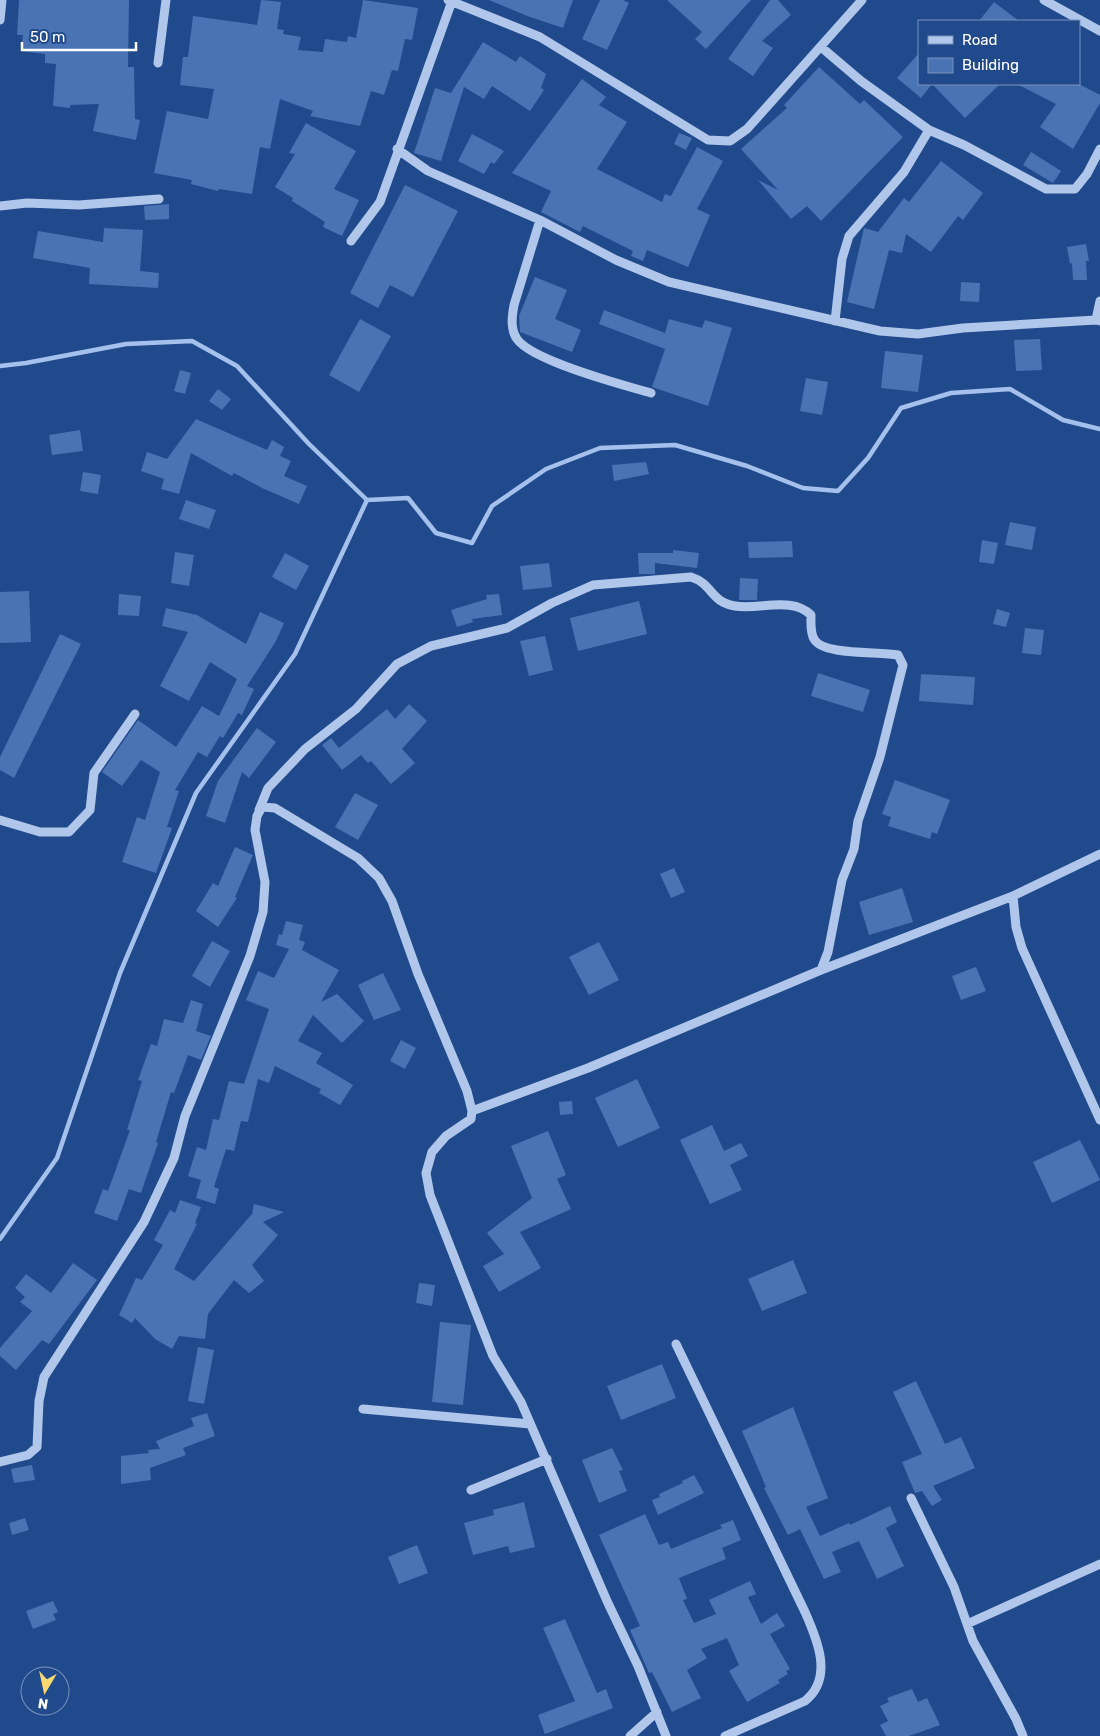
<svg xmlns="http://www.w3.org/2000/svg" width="1100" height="1736" viewBox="0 0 1100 1736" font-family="Rubik,sans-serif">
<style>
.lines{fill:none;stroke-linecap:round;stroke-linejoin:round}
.stream{stroke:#a4c1ed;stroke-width:4.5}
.building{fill:#4a73b4}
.minor{stroke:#b0c7eb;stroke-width:9}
</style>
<rect width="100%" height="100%" fill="#214a8d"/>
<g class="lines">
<!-- stream -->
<path class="stream" d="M0 366 26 363 126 344 192 341 237 366 309 444 367 500 408 498 436 533 472 543 492 506 546 469 600 448 675 445 747 466 803 488 838 491 868 458 901 408 951 393 1010 389 1063 420 1100 429
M0 1239 57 1158 120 973 196 793 295 654 367 500"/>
</g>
<!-- building -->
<path class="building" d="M19 0H129L128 67H134L135 119 140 120 136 140 93 131 99 104 70 105V108L53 106 56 64 45 63V54L21 51 23 35H17Z
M261 0 281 2 277 29 284 30 283 34 301 37 298 50 323 52 325 39 347 42 348 36 356 38 363 0 418 8 412 40 405 39 398 71 392 70 384 95 371 91 360 126 310 116 313 111 280 99 270 149 260 147 252 194 219 189 218 191 191 184 192 180 154 173 167 111 208 119 214 89 180 85 183 57H188L193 16 257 25Z
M489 0H573L563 28 530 17Z
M600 0H623L629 3 607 50 582 39Z
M667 0H751L706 49 695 39 702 32Z
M770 0H778L791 15 762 41 773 48 753 76 728 59Z
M994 2 1019 21H979Z
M483 42 516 62 520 56 546 74 541 88 544 90 530 111 492 86 484 99 464 87 441 161 414 153 435 88 451 93Z
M919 53V84H1000L965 118 932 84 921 98 897 78Z
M819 67 860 104 864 100 903 137 821 221 807 206 791 219 758 180 778 190 741 149 787 108 784 105Z
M582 79 606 97 599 105 627 122 597 169 662 202 665 194 671 196 697 147 723 161 697 209 710 215 688 267 647 250 643 261 631 256 633 251 583 226 580 232 541 212 551 191 512 173Z
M1017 84H1079L1100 95V103L1073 149 1040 127 1056 104Z
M306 123 356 151 334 189 359 200 342 236 323 227 325 222 292 201 293 198 275 187 295 154 289 153Z
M679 133 692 138 686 150 674 144Z
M472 134 504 151 494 164 491 162 484 174 458 161Z
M1031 152 1061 171 1053 183 1023 165Z
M941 161 983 193 963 220 958 216 931 252 906 234 902 253 889 250 874 309 847 302 864 228 878 232 904 198 909 202Z
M405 185 458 211 413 297 390 285 378 308 350 293Z
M169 204V219L145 220 144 206Z
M104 228 143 230 140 271 159 273 158 288 89 284 90 268 33 258 38 231 103 242Z
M1086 244 1089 261H1086L1087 280H1073L1072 263 1070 264 1067 247Z
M535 277 567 290 555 319 581 330 572 352 520 332 519 316Z
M961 282 980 283 979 302 960 301Z
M604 310 665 333 669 319 702 328 705 320 732 328 708 406 652 387 665 349 599 324Z
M360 319 391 336 359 392 329 375Z
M1040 339 1042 370 1016 371 1014 340Z
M885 351 923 355 918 392 881 388Z
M180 370 191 373 185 394 174 391Z
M806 378 828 382 822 415 800 411Z
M218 389 231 399 222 410 209 401Z
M196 419 267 450 272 440 284 447 280 456 291 461 284 476 307 486 299 504 262 488 234 473 232 476 191 453 179 494 161 489 164 479 141 471 147 452 167 459Z
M80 430 83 451 52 455 49 435Z
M646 462 649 474 614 481 612 465Z
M83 472 101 475 98 494 80 491Z
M186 500 216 510 209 529 179 519Z
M1010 522 1036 527 1032 550 1005 545Z
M982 540 998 543 994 564 979 562Z
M792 541 793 557 749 558 748 542Z
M673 550 699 553 697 568 655 563V574H639L638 553H673Z
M175 552 194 555 189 586 171 583Z
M285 553 309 566 296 590 272 577Z
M549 563 552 587 523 590 520 566Z
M740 578 758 579 757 600H739Z
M29 591 31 642 0 643V592Z
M119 594 141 596 139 616 118 615Z
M499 594 502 615 472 619 473 622 457 627 451 610 487 599 486 595Z
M639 601 647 634 578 651 570 618Z
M166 608 197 615 246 644 260 612 284 623 276 641 247 686 254 689 242 715 238 713 223 738 220 736 207 757 198 752 175 790 179 791 167 827 172 828 156 873 122 862 137 817 145 820 160 772 141 760 122 786 102 772 138 720 176 747 202 706 219 716 237 679 210 662 189 701 160 686 188 632 162 626Z
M997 609 1010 613 1006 627 993 624Z
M1025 628 1044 630 1041 655 1022 653Z
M60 634 81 644 14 778 0 770V757Z
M545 636 553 670 529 676 520 641Z
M818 673 870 690 863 712 811 696Z
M921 674 975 677 973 705 919 701Z
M409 704 427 721 402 749 415 763 391 784 371 761 368 763 361 755 342 770 322 745 331 738 339 748 387 709 395 719Z
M257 728 276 742 249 778 242 772 225 823 206 816 218 781Z
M895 780 950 800 937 834 932 832 930 839 888 826 891 817 882 814Z
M355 793 378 805 358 840 335 827Z
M235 847 253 855 235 897 237 898 218 927 196 911 213 883 218 886Z
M674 868 685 892 671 898 660 874Z
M902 888 913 922 869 935 859 902Z
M286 921 303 925 299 940 305 942 302 950 339 970 321 1002 337 994 364 1021 342 1043 313 1015 298 1041 322 1053 316 1063 353 1085 340 1105 319 1093 321 1089 275 1066 269 1083 258 1079 248 1122 241 1121 234 1151 226 1149 214 1187 219 1189 215 1204 196 1198 201 1180 188 1176 197 1147 206 1150 213 1119 219 1120 229 1081 244 1084 269 1009 246 1000 258 971 274 978 289 949 276 945 279 934 282 935Z
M212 941 230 951 210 987 192 976Z
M599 942 619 980 589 995 569 957Z
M976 967 986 991 961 1000 952 976Z
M383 973 401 1010 374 1020 358 985Z
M191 1000 203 1004 196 1031 211 1036 201 1060 188 1055 174 1093 171 1092 156 1142 158 1143 141 1193 129 1189 117 1221 94 1213 103 1189 108 1191 130 1130H127L142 1081 138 1080 151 1044 157 1046 164 1019 183 1023Z
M401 1040 416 1048 405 1069 390 1061Z
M637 1079 660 1128 618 1147 595 1098Z
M572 1101 573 1114 560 1115 559 1102Z
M712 1125 724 1151 741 1143 748 1156 730 1165 742 1190 710 1204 680 1140Z
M548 1131 566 1175 557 1179 571 1209 520 1232 541 1268 499 1292 483 1266 504 1254 487 1233 532 1198 511 1146Z
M1080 1140 1100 1180 1052 1203 1033 1162Z
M180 1200 201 1207 195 1223 197 1224 174 1269 194 1281 252 1214 254 1204 284 1212 263 1222 278 1235 252 1265 264 1281 249 1293 234 1280 208 1314 205 1339 179 1336 172 1349 155 1339 135 1318 132 1323 119 1315 136 1278 142 1280 163 1245 154 1240 170 1210 175 1213Z
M793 1260 807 1293 762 1311 748 1279Z
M73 1263 97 1280 49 1344 42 1340 16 1370 0 1356V1348L32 1311 20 1302 25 1297 15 1288 26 1274 51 1293Z
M419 1283 435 1285 432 1306 416 1303Z
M440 1322 471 1325 463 1405 432 1402Z
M198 1347 214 1350 204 1404 188 1401Z
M662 1364 676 1398 621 1420 607 1386Z
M916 1381 945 1444 961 1437 975 1468 933 1486 942 1500 932 1506 922 1491 915 1493 902 1462 922 1454 893 1392Z
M793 1407 828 1498 806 1507 820 1536 849 1523 850 1525 890 1506 897 1522 886 1528 904 1566 877 1579 859 1541 832 1552 841 1572 824 1579 800 1529 788 1535 764 1488 766 1487 742 1431Z
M207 1413 215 1436 183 1448 186 1455 150 1468 151 1480 121 1484V1456L149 1453 148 1450 160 1449 156 1441 194 1426 191 1418Z
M612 1448 623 1470 619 1471 627 1491 599 1503 582 1460Z
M32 1465 35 1480 14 1483 11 1469Z
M694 1475 704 1493 658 1515 652 1500 660 1497 659 1494 683 1483 682 1481Z
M524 1502 535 1547 510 1553 508 1546 473 1555 464 1523 494 1515 493 1510Z
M645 1514 659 1545 668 1542 671 1549 722 1528 720 1525 733 1520 741 1540 722 1548 726 1559 679 1578 687 1599 683 1600 694 1623 716 1614 709 1600 750 1581 756 1594 748 1597 761 1624 777 1613 785 1626 770 1634 790 1669 786 1671 788 1674 778 1680 780 1683 747 1702 729 1671 739 1665 727 1638 701 1649 707 1658 687 1670 701 1698 672 1712 652 1672 649 1673 630 1630 640 1626 599 1535Z
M25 1518 29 1530 12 1535 9 1523Z
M417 1545 428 1573 399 1584 388 1557Z
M53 1601 58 1612 53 1614 56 1620 33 1629 26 1611Z
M565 1619 597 1693 606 1689 613 1708 545 1734 538 1715 575 1701 543 1628Z
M912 1689 918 1702 927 1698 940 1725 909 1736H886L880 1725 888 1721 880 1706 889 1702 887 1698Z"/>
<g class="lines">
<!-- minor -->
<path class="minor" d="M448 0 540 37 708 140 730 141 747 129 862 0
M1044 0 1100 31
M0 20 2 0
M821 47 861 81 929 130 964 145 1046 189H1075L1087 174 1100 149
M158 63 166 0
M397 149 428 171 540 220 616 260 669 282 880 331 918 334 963 328 1096 320
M0 206 27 203 79 205 159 199
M540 220 514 305C512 316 510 329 517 339 532 361 623 385 651 393
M351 241 380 202 452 1
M835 321 842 259 849 236 904 172 929 130
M1100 321 1096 320 1100 301
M259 810 268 788 305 749 356 709 397 664 431 646 507 628 552 603 593 585 691 577C713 584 710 602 735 606 760 610 792 596 811 615 811 623 810 632 814 639 823 656 879 651 898 655L903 665 880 757 858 821 854 849 842 880 828 952 821 970
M0 820 40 832H69L90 810 94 773 135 714
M1013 896 1016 927 1022 948 1100 1120
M676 1344 805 1612C817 1639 834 1678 805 1701L725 1736
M363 1409 530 1424
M0 1462 28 1455 37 1447 39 1401 44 1377 144 1222 174 1158 185 1116 250 956 263 912 265 882 255 830 257 816 262 807 275 808 358 858 379 878 392 901 418 974 467 1091 472 1111
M471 1490 547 1459
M911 1498 954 1587 973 1641 1016 1719 1023 1736
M967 1624 1100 1564
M630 1736 657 1712
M666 1736 638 1666 607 1601 521 1402 493 1356 430 1195 426 1173 432 1152 446 1136 471 1119 472 1111 588 1068 821 970 1013 896 1100 854"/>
</g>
<!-- legend -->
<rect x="918" y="20" width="162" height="65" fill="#214a8d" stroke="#7a92bb"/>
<rect x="928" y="36" width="25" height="8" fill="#b0c7eb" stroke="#7a92bb"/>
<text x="962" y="45" font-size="15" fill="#ffffff">Road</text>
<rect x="928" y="58" width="25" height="15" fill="#4a73b4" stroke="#7a92bb"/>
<text x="962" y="70" font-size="15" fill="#ffffff">Building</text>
<!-- north arrow -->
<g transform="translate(45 1691) rotate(189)"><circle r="24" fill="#214a8d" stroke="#7a92bb"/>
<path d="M0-4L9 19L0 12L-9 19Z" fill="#f8d871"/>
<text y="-8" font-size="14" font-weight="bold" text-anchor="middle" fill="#ffffff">N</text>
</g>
<!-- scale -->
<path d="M22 42v8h114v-8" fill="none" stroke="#ffffff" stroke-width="2.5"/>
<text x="30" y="42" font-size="15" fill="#ffffff" stroke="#214a8d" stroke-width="4" paint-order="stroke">50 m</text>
</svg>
